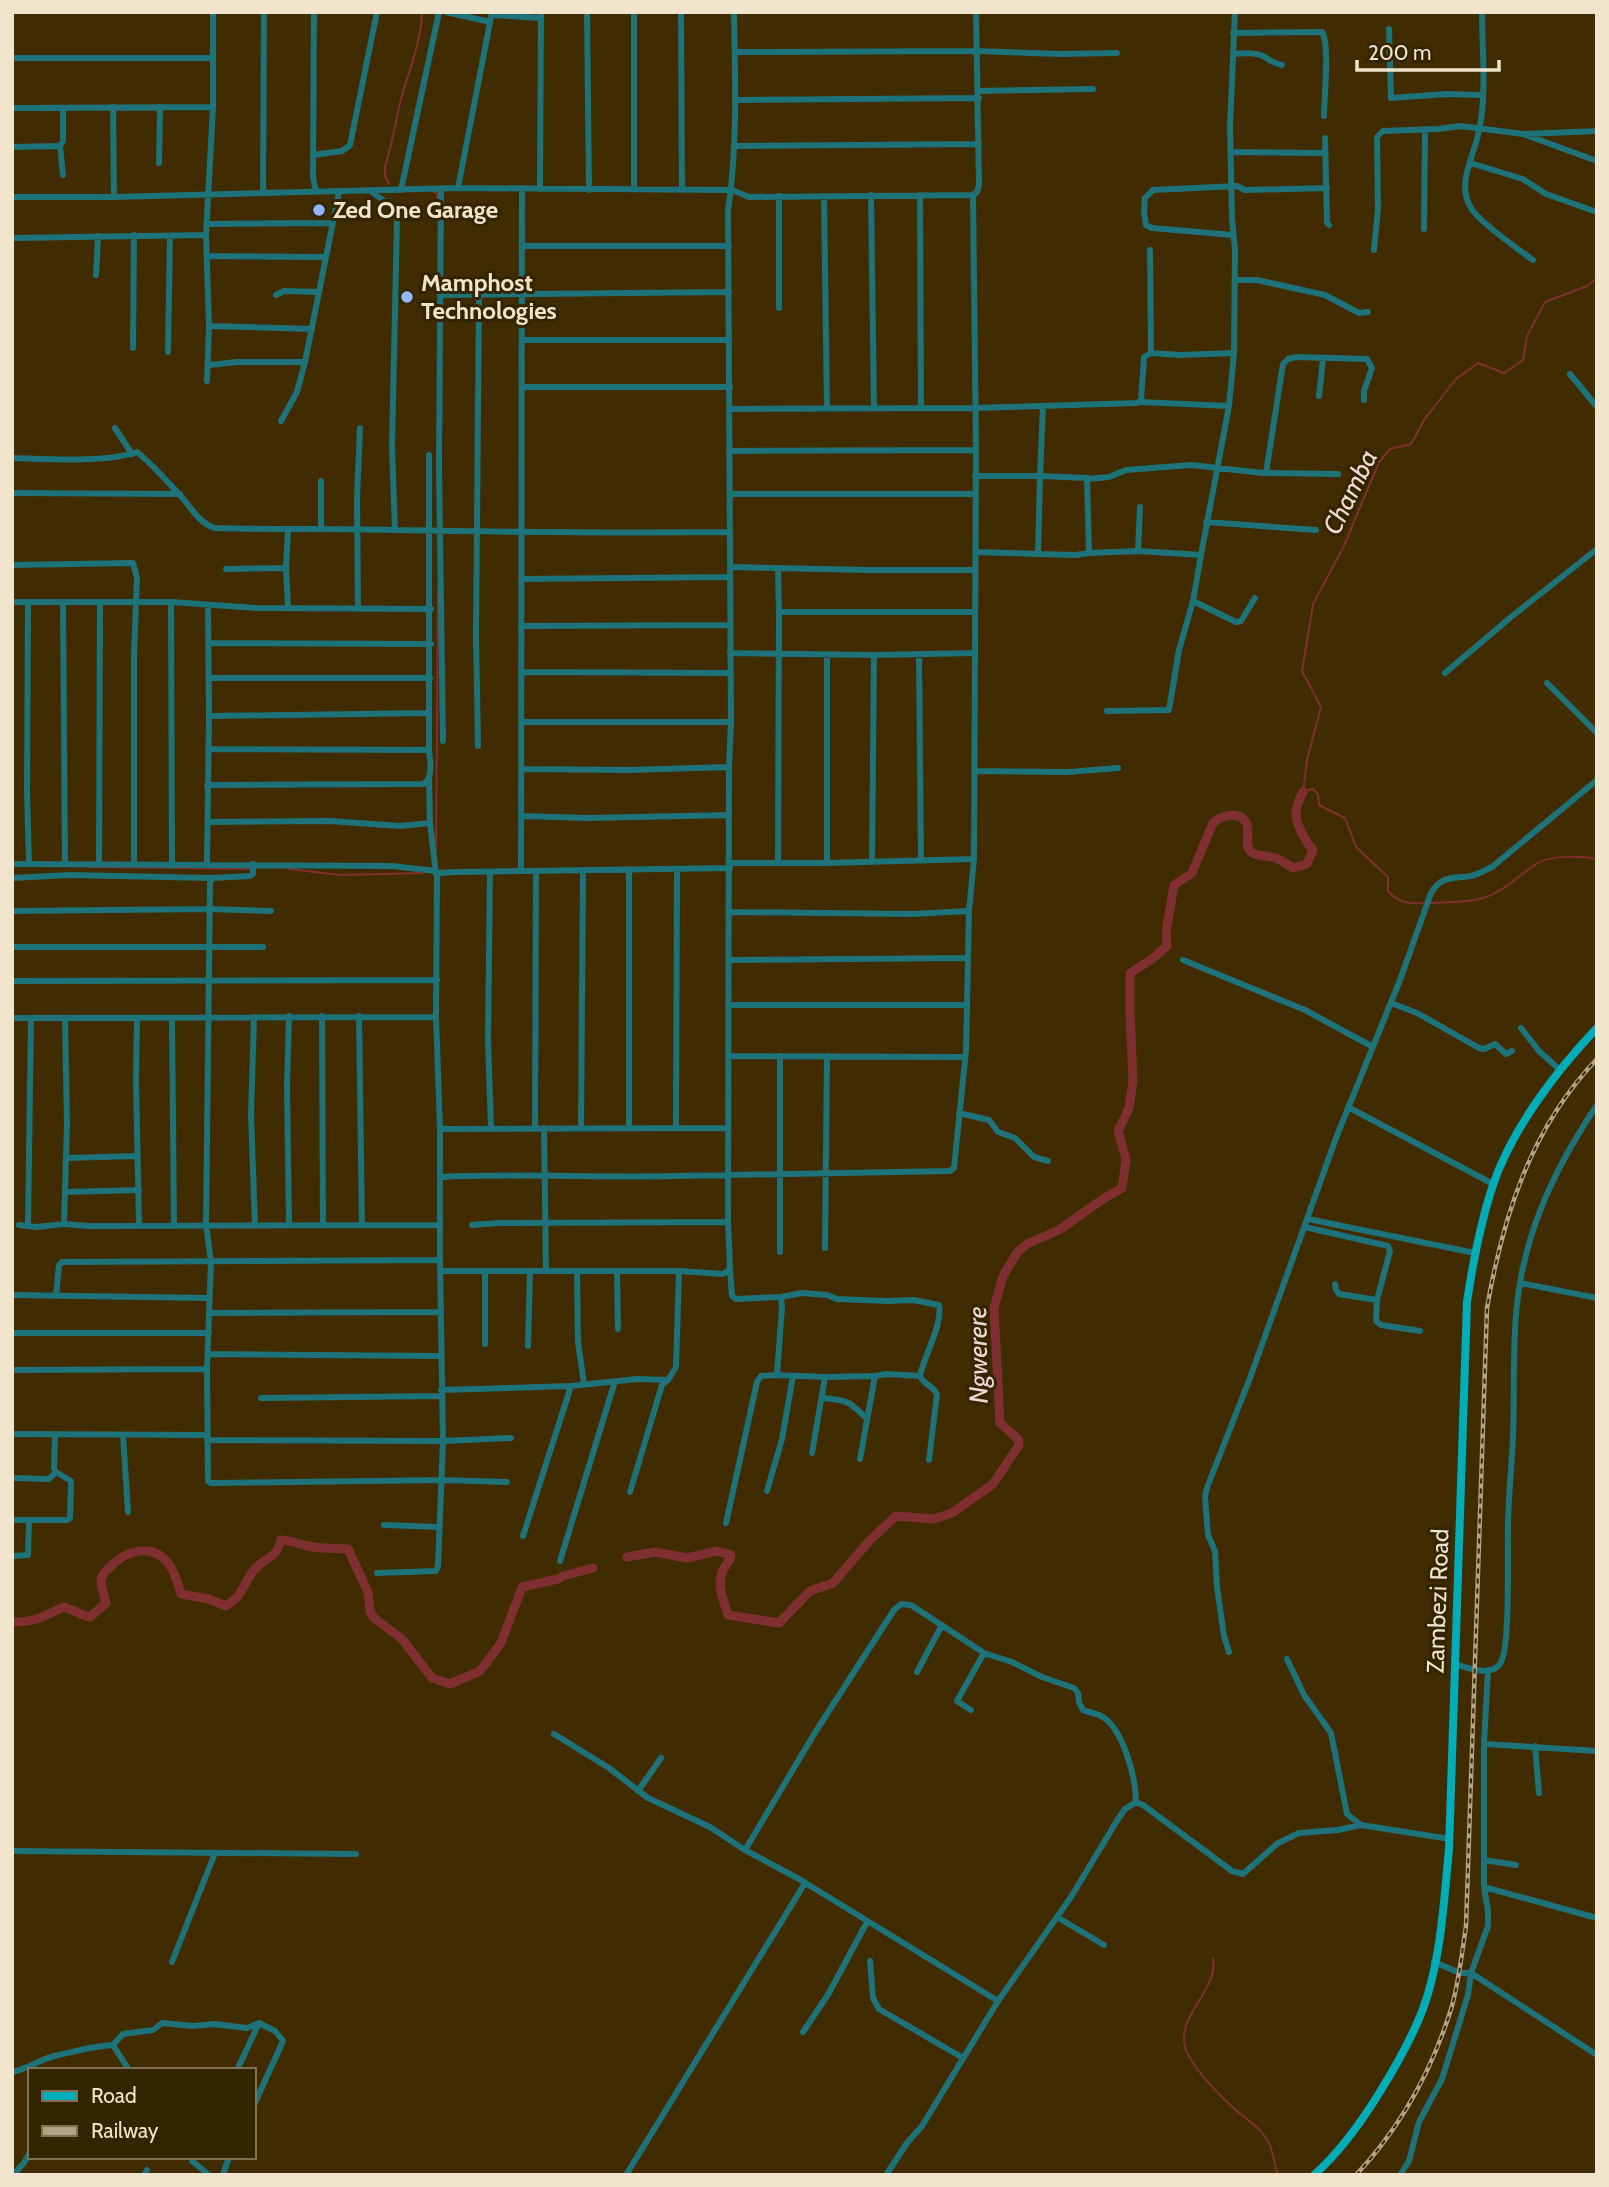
<svg xmlns="http://www.w3.org/2000/svg" width="1609" height="2187" viewBox="0 0 1609 2187" font-family="Cabin,sans-serif">
<style>
.lines{fill:none;stroke-linecap:round;stroke-linejoin:round}
.stream{stroke:#7f2f2f;stroke-width:2}
.river{stroke:#7f2f2f;stroke-width:9}
.minor{stroke:#1e7279;stroke-width:6}
.major{stroke:#00adb9;stroke-width:8}
.rail-casing{stroke:#b1a384;stroke-width:4.5}
.rail{stroke:#332402;stroke-width:2;stroke-dasharray:5;stroke-linecap:butt}
.poi-dot{fill:#93b7fd;stroke:#332402;stroke-width:2.5}
.labels{text-anchor:middle;stroke-width:6;stroke-linejoin:round;paint-order:stroke}
.poi-label{font-size:24px;font-weight:bold;fill:#f0e4cd;stroke:#332402;text-anchor:start}
.street-label{font-size:24px;fill:#f0e4cd;stroke:#332402}
.water-label{font-size:26px;font-style:italic;fill:#f1d8d5;stroke:#332402}
</style>
<rect width="100%" height="100%" fill="#402c00"/>
<g class="lines">
<!-- stream -->
<path class="stream" d="M389 184 385 175V167C392 145 395 124 400 103 407 75 422 41 422 12
M435 192 437 194 438 217
M436 851 438 590
M88 867 169 868
M175 868 250 869
M289 869 340 875 423 873
M1423 903C1408 904 1399 903 1388 891V877L1356 847 1345 818 1319 805 1318 794 1313 789 1303 792 1307 760 1321 707 1302 671 1313 604 1344 546 1379 462 1390 449 1411 444 1424 420 1456 379 1478 363 1504 373 1523 360 1527 336 1545 302 1587 286 1597 278
M1429 903C1447 902 1466 903 1483 898 1504 892 1520 874 1538 863 1551 855 1582 856 1597 859
M1213 1959C1219 1990 1174 2017 1186 2050 1194 2070 1226 2103 1243 2116 1253 2124 1263 2131 1269 2143 1273 2153 1275 2165 1278 2175"/>
<!-- river -->
<path class="river" d="M627 1557 655 1552 687 1558 717 1551 731 1555C730 1562 726 1564 723 1570 716 1585 724 1601 728 1615L779 1623 810 1591 833 1583 870 1540 896 1516 934 1519 952 1513 993 1484 1019 1445V1440L1000 1423 994 1308 1003 1276 1017 1253 1027 1244 1059 1230 1103 1199 1122 1188 1126 1159 1118 1131 1129 1108 1133 1081 1130 1013V973L1152 959 1167 946 1166 933 1174 885 1192 873 1213 823C1221 815 1241 810 1247 824 1250 832 1244 846 1251 852 1257 857 1271 855 1278 859 1283 861 1288 865 1293 868L1307 864 1313 850C1306 842 1296 825 1296 814 1295 807 1300 798 1303 792
M12 1622C32 1623 46 1616 63 1607 73 1609 80 1615 90 1617L106 1603C104 1596 101 1587 101 1581 101 1575 106 1571 110 1567 125 1551 152 1542 168 1563 175 1572 178 1584 181 1594L209 1599 226 1606C245 1594 242 1584 255 1569 268 1554 274 1562 281 1540 291 1540 298 1544 308 1546 321 1549 335 1548 348 1549L368 1592 370 1611 374 1618 402 1639 432 1678 450 1684 480 1671 501 1643 522 1587 558 1579 563 1576 593 1568"/>
<!-- minor -->
<path class="minor" d="M314 12 313 177 316 192
M446 12 490 22
M587 12 589 190
M681 12 682 190
M1482 12C1482 51 1487 93 1479 131 1474 156 1456 184 1471 208 1480 223 1518 249 1533 260
M492 15 541 18
M1389 29 1391 98 1447 94 1482 95
M1233 33 1322 32C1330 44 1324 98 1324 116
M735 52 977 51 1060 54 1117 53
M1233 54C1244 53 1255 52 1265 57 1271 61 1274 64 1282 65
M12 58H212
M978 91 1093 89
M735 100 979 98
M113 107 114 197
M12 108 213 107
M1525 134 1597 131
M1325 138 1327 223 1329 225
M60 146 63 175
M735 146 979 144
M12 147 60 146 63 141V109
M1232 152 1325 153
M313 155 342 151 350 145 377 12
M159 163 160 107
M1470 163 1523 179 1546 194 1597 212
M458 188 492 12
M441 189 439 467 443 741
M540 189 541 12
M634 189V12
M401 190 439 12
M371 191 394 209 397 220 392 447 395 530
M263 193 264 12
M871 195 874 408
M920 195 921 408
M779 196V308
M824 196 827 409
M12 197H114L458 188 732 190 749 197 973 195
M206 224 333 223
M1424 229 1425 129
M206 235 209 326 207 381
M1233 235 1152 228 1146 225 1144 212 1145 198 1153 190 1237 186 1245 190 1327 188
M12 238 206 235 213 107V12
M522 246H729
M1374 250 1378 208 1377 137 1383 131 1438 129 1461 126 1523 134 1597 161
M207 256 325 257
M96 275 98 236
M1235 280H1257L1325 295 1359 313 1368 312
M276 295 284 291 319 292
M441 295 729 292
M209 326 312 329
M522 340H729
M133 348 134 235
M168 352 170 236
M1151 353 1180 355 1234 353
M209 365 237 362H305
M1570 374 1597 407
M523 387H730
M1319 396 1323 359
M1140 402 1229 406
M1043 406 1040 476 1087 478 1089 553 1138 551 1201 555 1193 601 1236 622 1241 621 1255 598
M729 409 974 408 1137 403 1141 400 1144 357 1151 353 1150 250
M281 421 297 392 305 362 339 192
M115 428 132 454
M729 451 976 450
M12 458C48 459 105 463 137 452 152 464 165 479 178 493 189 504 199 524 215 528 275 530 335 528 395 530 507 532 618 533 730 532
M1266 473 1283 364 1288 359 1296 357 1367 359 1372 368 1364 391V400
M975 476H1040L1038 554 975 552
M1087 479 1109 477 1126 470 1191 465 1263 473 1338 474
M12 493 180 494
M730 494H974
M1206 522 1316 530
M321 529V481
M288 530 286 568 288 608
M1138 551 1140 507
M1038 554 1076 555 1089 553
M1201 555 1229 406 1234 353 1235 249 1232 219 1230 126 1235 12
M12 565 133 563 137 578 134 654V864
M731 567 867 570H975
M226 569 286 568
M778 569 779 612H975
M521 579 730 577
M12 602H171L256 608 431 609
M28 602 27 792 29 864
M63 602 65 864
M171 602 172 866
M208 606 209 716
M358 607 357 497 360 428
M521 626 729 625
M209 643 431 644
M730 653 874 655 975 653
M919 654 921 861
M521 672 731 673
M1445 673 1511 617 1597 549
M209 678H430
M1547 683 1597 733
M1107 711 1169 710 1179 650 1193 601
M522 722H731
M478 746 476 636 479 295
M208 749 429 750V455
M521 769 628 770 729 767
M974 771 1068 772 1118 768
M429 780 430 823 436 874
M207 785 423 784C434 778 430 762 429 750
M522 816 589 818 729 815
M208 822 330 821 400 826 430 823
M872 862 874 655
M99 863 100 602
M730 863H827L974 859
M778 863 779 612
M827 863V655
M12 864 392 866 436 871
M207 864 209 716 429 713
M253 864V874L250 876 212 878 210 883 206 1225 211 1261 207 1369 208 1481 211 1483 443 1480 507 1482
M521 871 522 189
M490 872 488 1040 491 1128
M12 878 69 875 212 878
M12 911 208 909 271 911
M729 912 913 914 969 911
M12 947H263
M729 960 968 958
M1183 960 1305 1010 1373 1047
M12 981 437 980
M1391 1003 1417 1013 1479 1048 1484 1049 1495 1044 1506 1054 1512 1051
M728 1005H966
M289 1016 287 1085 289 1225
M322 1016 323 1225
M359 1016 362 1225
M254 1017 251 1115 255 1225
M12 1018 436 1017
M137 1018 136 1080 139 1225
M172 1019 174 1225
M1521 1028 1539 1051 1560 1070
M729 1056 964 1057
M780 1056V1252
M1348 1107 1493 1184
M959 1113 989 1120 998 1132 1015 1138 1034 1157 1048 1161
M581 1127 583 870
M676 1127 677 869
M544 1128 546 1271
M629 1128V869
M440 1129 728 1128
M535 1129 536 871
M66 1158 138 1156
M440 1177C518 1173 596 1178 674 1176 766 1175 858 1173 950 1171L954 1168 966 1051 969 911 974 859 976 450 973 195 977 192 979 185 976 12
M65 1192 139 1190
M1308 1219 1475 1253
M64 1224 67 1124 65 1018
M19 1225 37 1227 64 1224 88 1226 439 1225
M28 1225 31 1018
M472 1225 499 1223 728 1222
M1305 1227 1388 1246 1390 1251 1377 1300 1376 1321 1381 1325 1420 1331
M825 1248 827 1056
M730 1270 732 1296 736 1299 781 1297 782 1307 777 1375 825 1377 875 1376 860 1459
M440 1271H679L723 1274 728 1271 730 1266 728 1222 729 767 731 722 728 210C738 145 735 78 734 12
M617 1271 618 1329
M577 1272 578 1342 584 1384
M1520 1283 1597 1298
M1335 1284 1336 1290 1339 1294 1377 1300
M12 1295 209 1298
M56 1296 59 1265 62 1262 440 1260
M781 1297 802 1293 827 1295 837 1299 887 1301 913 1300 939 1305C943 1325 924 1355 920 1376 923 1384 933 1386 937 1394L929 1460
M209 1313 441 1312
M12 1333H209
M485 1344V1271
M528 1346 530 1272
M208 1354 441 1356
M12 1370 207 1369
M875 1376 887 1374 920 1376
M441 1390 571 1386 637 1379 668 1380
M261 1398 442 1396
M822 1398C848 1400 849 1401 867 1419
M12 1434 207 1435
M123 1435 128 1512
M207 1440 443 1441 511 1438
M812 1453 825 1377
M12 1478 49 1479 56 1472
M767 1491 782 1439 793 1376
M630 1492 662 1385 668 1380 676 1367 679 1271
M12 1520H67L70 1518 71 1481 56 1472 54 1468 55 1435
M726 1523 757 1382 761 1376 777 1375
M384 1525 440 1527
M523 1536 571 1386
M12 1556 28 1555 29 1520
M560 1561 615 1381
M377 1573 436 1571 438 1566 443 1441 440 1260V1129L436 1017 437 876 439 873 456 872 730 868
M1229 1652 1224 1636 1217 1587 1215 1551 1208 1535 1205 1496 1208 1485 1250 1378 1336 1138 1400 980 1431 893C1442 875 1452 879 1471 876 1479 874 1485 870 1492 867L1597 780
M1287 1659 1304 1695 1331 1733 1347 1814 1361 1825
M1455 1664C1467 1668 1491 1677 1500 1664 1511 1648 1507 1552 1508 1527 1508 1497 1512 1467 1513 1437 1515 1393 1512 1348 1517 1304 1525 1230 1556 1166 1597 1105
M917 1672 942 1625
M971 1710 957 1701 984 1653
M554 1734 609 1768 648 1798 710 1827 745 1850
M1484 1744 1597 1751
M1535 1746 1539 1793
M638 1791 661 1758
M12 1851 356 1854
M1484 1860 1516 1865
M1484 1887 1597 1918
M1057 1917 1104 1945
M870 1961 873 1998 879 2009 963 2058
M172 1962 215 1853
M1434 1962 1460 1973H1471L1597 2055
M998 2001 799 1879 745 1850 816 1731 894 1610 901 1604 911 1605 984 1653 1012 1662 1042 1677 1074 1688 1078 1693 1079 1702 1083 1710C1088 1712 1094 1713 1099 1715 1123 1725 1136 1779 1136 1802
M803 2032 829 1993 867 1922
M113 2045 129 2070
M237 2070 259 2023
M12 2072C27 2069 39 2060 54 2056 73 2052 93 2046 113 2045L123 2034 153 2030 162 2023 193 2026 214 2024 247 2028 259 2023 275 2031 283 2041 254 2105
M194 2157 192 2161 209 2175
M13 2175 24 2163 30 2152
M144 2175 147 2170
M223 2175 229 2157
M626 2175 805 1883
M886 2175 907 2143 922 2126 998 2001 1071 1897 1118 1819 1125 1809 1136 1802 1143 1805 1232 1871 1243 1874 1278 1843 1299 1833 1338 1830 1361 1825 1450 1839
M1400 2175 1409 2161 1419 2122 1442 2079 1468 1995 1471 1973 1488 1926V1911L1484 1887V1744L1488 1670"/>
<!-- major -->
<path class="major" d="M1314 2175C1340 2152 1360 2124 1378 2095 1395 2068 1411 2040 1423 2009 1441 1960 1444 1901 1449 1849L1467 1302C1473 1262 1480 1224 1493 1185 1512 1129 1556 1071 1597 1028"/>
<!-- rail casing -->
<g class="rail-casing">
<path id="rail" d="M1356 2175C1401 2127 1433 2068 1452 2006 1459 1980 1462 1953 1466 1926L1487 1308C1503 1216 1531 1128 1597 1059"/>
</g>
<!-- rail -->
<use href="#rail" class="rail"/>
</g>
<!-- markers -->
<g class="poi-dot">
<circle cx="319" cy="210" r="7"/>
<circle cx="407" cy="297" r="7"/>
</g>
<g class="labels">
<!-- poi labels -->
<g class="poi-label">
<text x="333" y="218">Zed One Garage</text>
<text x="421" y="291">Mamphost<tspan x="421" dy="28">Technologies</tspan></text>
</g>
<!-- street labels -->
<g class="street-label">
<text transform="translate(1438 1601) rotate(-88)" y="8">Zambezi Road</text>
</g>
<!-- water labels -->
<g class="water-label">
<text transform="translate(1350 492) rotate(-64)" y="9">Chamba</text>
<text transform="translate(978 1355) rotate(-91)" y="9">Ngwerere</text>
</g>
</g>
<!-- border -->
<rect width="1609" height="2187" fill="none" stroke="#f0e4cd" stroke-width="28"/>
<!-- legend -->
<rect x="28" y="2068" width="228" height="91" fill="#332402" stroke="#7f7153" stroke-width="2"/>
<rect x="42" y="2091" width="35" height="10" fill="#00adb9" stroke="#7f7153" stroke-width="2"/>
<text x="91" y="2103" font-size="21" fill="#f0e4cd">Road</text>
<rect x="42" y="2126" width="35" height="10" fill="#b1a384" stroke="#7f7153" stroke-width="2"/>
<text x="91" y="2138" font-size="21" fill="#f0e4cd">Railway</text>
<!-- scale -->
<path d="M1357 60v10h142v-10" fill="none" stroke="#f0e4cd" stroke-width="3.5"/>
<text x="1368" y="60" font-size="21" fill="#f0e4cd" stroke="#332402" stroke-width="5" paint-order="stroke">200 m</text>
</svg>
